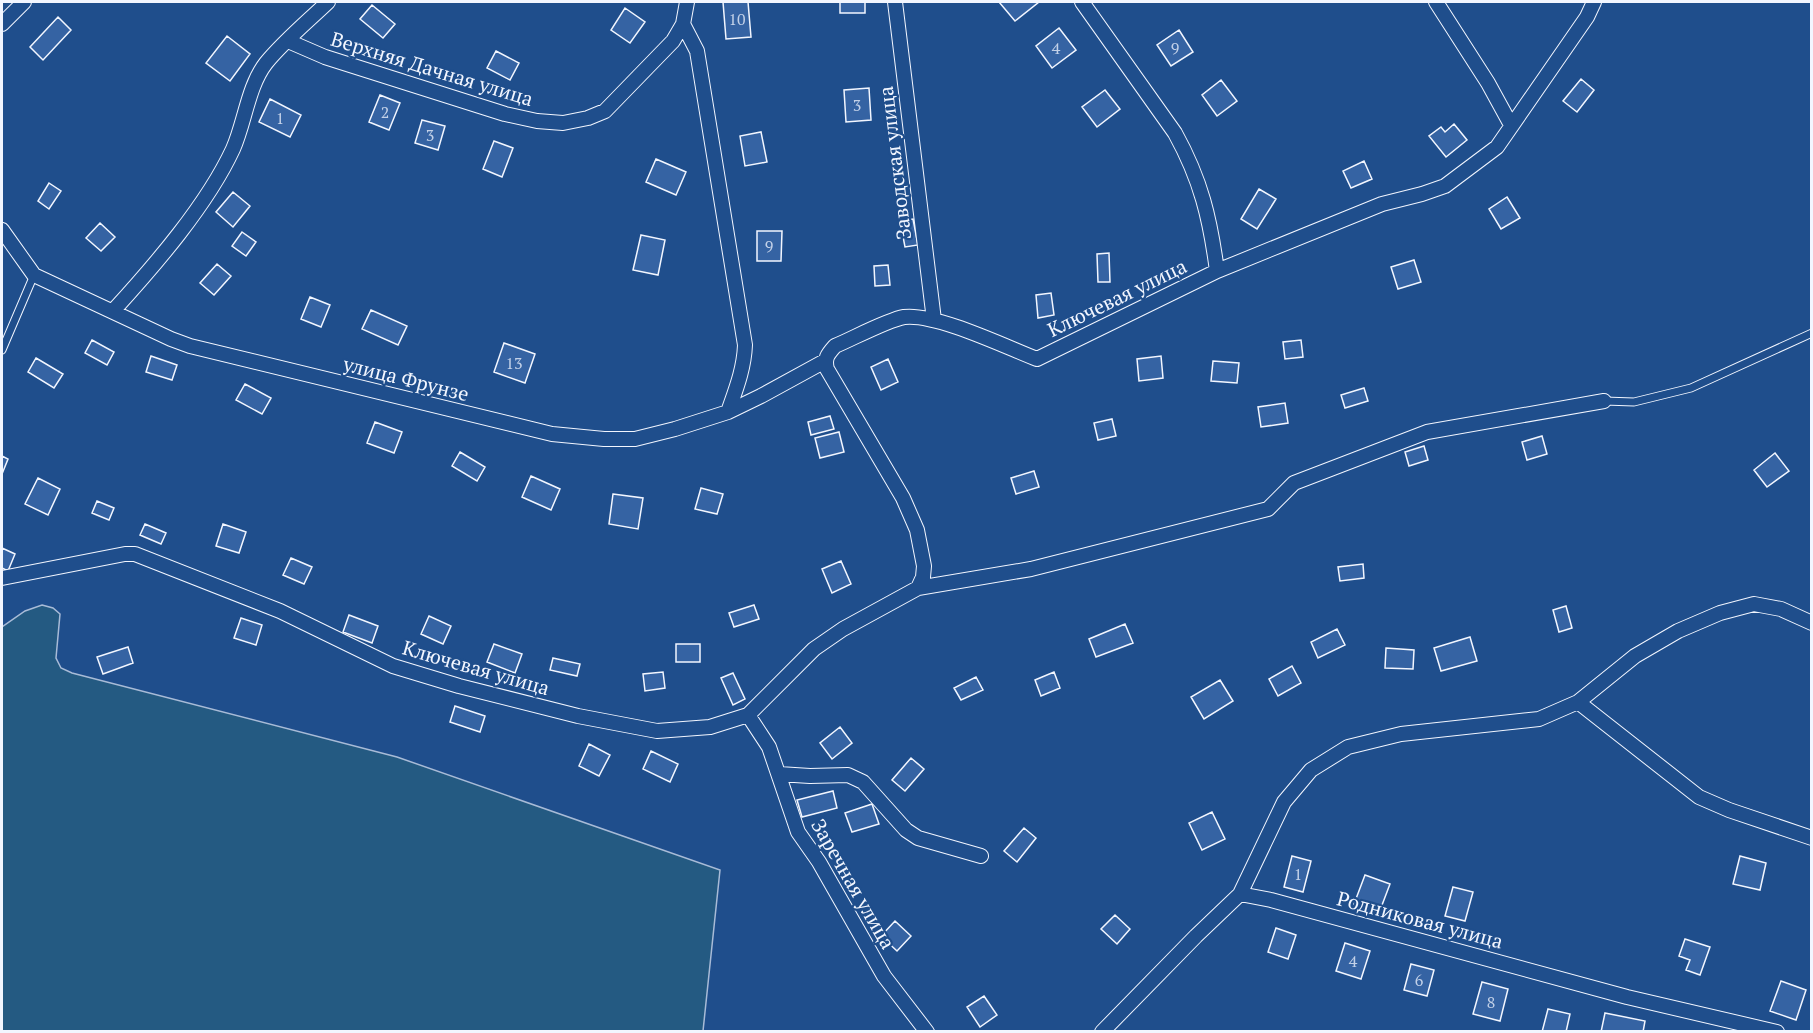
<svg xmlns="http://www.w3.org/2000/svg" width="1813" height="1033" viewBox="0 0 1813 1033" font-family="'PT Serif',serif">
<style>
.green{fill:#245a82;stroke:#a8bbd7;stroke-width:1.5}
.building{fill:#3563a3;stroke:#f2f6ff;stroke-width:1.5}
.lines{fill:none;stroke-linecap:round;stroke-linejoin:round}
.lane-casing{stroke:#f2f6ff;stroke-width:9}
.street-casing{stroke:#f2f6ff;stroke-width:16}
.lane{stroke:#1f4e8c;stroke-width:7}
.street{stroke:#1f4e8c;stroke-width:14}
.labels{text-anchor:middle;stroke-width:4.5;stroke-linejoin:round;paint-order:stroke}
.number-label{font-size:16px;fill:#c3d1e8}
.street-label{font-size:20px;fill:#f2f6ff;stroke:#1f4e8c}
</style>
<rect width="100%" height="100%" fill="#1f4e8c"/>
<!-- green -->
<path class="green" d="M42 605 53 608 60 614 56 658 61 668 72 673 397 757 720 870 703 1031H2V627L25 611Z"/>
<!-- building -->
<path class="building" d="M723 2H748L751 37 726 39Z
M840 2H865V13H840Z
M999 2H1039L1015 21Z
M372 5 395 24 383 38 360 19Z
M625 8 645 22 630 43 611 30Z
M58 17 71 30 43 60 30 47Z
M1059 28 1076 50 1052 68 1036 46Z
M1179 30 1193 52 1171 66 1157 45Z
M227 36 250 54 230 81 206 63Z
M496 51 519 63 510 80 487 68Z
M1581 79 1594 90 1577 112 1563 101Z
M1221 80 1237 101 1217 116 1202 95Z
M869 88 871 120 846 122 844 90Z
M1105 90 1120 109 1097 127 1082 107Z
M380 95 400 103 389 130 369 122Z
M270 99 301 115 290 137 259 122Z
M422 120 445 126 438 150 415 143Z
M1454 124 1467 140 1446 157 1429 136 1441 127 1445 132Z
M761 132 767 162 745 166 740 136Z
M494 141 513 148 502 177 483 169Z
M656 159 686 172 676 195 646 182Z
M1364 161 1372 179 1351 188 1343 171Z
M49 183 61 191 49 209 38 201Z
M1259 189 1276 199 1257 229 1241 219Z
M233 192 250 206 233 227 216 212Z
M1507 197 1520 218 1501 229 1489 209Z
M913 219 918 245 905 247 900 221Z
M100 223 115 237 101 251 86 238Z
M757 231H782L781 261H757Z
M242 232 256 242 246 256 232 246Z
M641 235 665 240 658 275 633 270Z
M1109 253 1110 282H1098L1097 254Z
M1414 260 1421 282 1398 289 1391 267Z
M217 264 231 276 214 295 200 283Z
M888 265 890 285 875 286 874 266Z
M1051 293 1054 315 1038 318 1036 295Z
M310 297 330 305 321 327 301 319Z
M371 310 407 326 398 345 362 329Z
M92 340 114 352 107 365 85 353Z
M1301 340 1303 357 1285 359 1283 342Z
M504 343 535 354 525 383 494 372Z
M151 356 177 365 172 380 146 372Z
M1161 356 1163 378 1139 381 1137 359Z
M36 358 63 374 54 388 28 372Z
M888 359 898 382 881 390 871 367Z
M1213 361 1239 363 1237 383 1211 381Z
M245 384 271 398 262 414 236 400Z
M1364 388 1368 401 1345 408 1341 395Z
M1285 403 1288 423 1261 427 1258 407Z
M830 416 834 429 811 435 808 422Z
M1112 419 1116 436 1098 440 1094 423Z
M375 422 402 432 394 453 367 443Z
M839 432 844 452 820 458 815 438Z
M1542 436 1547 454 1527 460 1522 442Z
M1424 446 1428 460 1409 466 1405 452Z
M460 452 485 467 477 481 452 466Z
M1775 453 1789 471 1767 487 1754 470Z
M2 456 8 459 2 474Z
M1034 471 1039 487 1016 494 1011 478Z
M531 476 560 489 551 510 522 497Z
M38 478 60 489 48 515 25 504Z
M701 488 723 494 717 514 695 509Z
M613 494 643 498 638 529 609 524Z
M97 501 114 508 109 520 92 513Z
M145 524 166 533 161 544 140 535Z
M223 524 246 532 239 553 216 546Z
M2 548 15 554 8 571 2 568Z
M291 558 312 567 304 584 283 575Z
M841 561 851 584 832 593 822 569Z
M1363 564 1364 578 1340 581 1338 567Z
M754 605 759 619 734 627 729 613Z
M1566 606 1572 628 1559 632 1553 610Z
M349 615 378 626 372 643 343 632Z
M429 616 451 626 443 644 421 634Z
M241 618 262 625 256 645 234 638Z
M1125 624 1133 643 1096 657 1089 639Z
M1337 629 1345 645 1318 658 1311 642Z
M1470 637 1477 661 1441 671 1434 648Z
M494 644 522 654 515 673 487 662Z
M676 644H700V662H676Z
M128 647 133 663 103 674 97 657Z
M1386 648 1414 650 1413 669 1385 668Z
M553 658 580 664 577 676 550 670Z
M1292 666 1301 683 1278 696 1269 679Z
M663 672 665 688 645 691 643 674Z
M1054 672 1060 688 1041 696 1035 680Z
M733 673 745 699 733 705 721 678Z
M976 677 983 690 961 700 954 688Z
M1220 680 1233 701 1204 719 1191 697Z
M455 706 485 716 480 732 450 722Z
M840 727 852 743 832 759 820 743Z
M589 744 610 755 599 776 579 766Z
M651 751 678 764 670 782 643 769Z
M911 758 924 769 905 791 892 780Z
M833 791 837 808 802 817 797 800Z
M872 804 879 824 852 832 845 813Z
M1212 812 1225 839 1202 850 1189 823Z
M1024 828 1036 838 1017 862 1004 851Z
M1292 856 1311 861 1303 892 1284 887Z
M1740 856 1766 863 1760 890 1733 884Z
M1365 875 1390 884 1379 913 1354 904Z
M1453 887 1473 892 1465 921 1445 916Z
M1115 915 1130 929 1117 944 1101 929Z
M895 921 911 936 897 951 881 936Z
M1276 928 1296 935 1288 959 1268 952Z
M1685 939 1710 947 1700 975 1686 970 1690 960 1679 956Z
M1345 943 1370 951 1361 979 1336 971Z
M1411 964 1434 970 1427 996 1404 990Z
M1781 981 1806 990 1796 1020 1770 1011Z
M1482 982 1508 989 1500 1021 1473 1014Z
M984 996 997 1015 980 1027 967 1007Z
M1548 1009 1570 1014 1566 1032H1542Z
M1605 1013 1645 1021 1643 1032H1601Z"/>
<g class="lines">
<!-- lane casing -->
<g class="lane-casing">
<path id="lane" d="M2 350 34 275
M1604 401 1634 402 1691 388 1812 333"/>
</g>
<!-- street casing -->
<g class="street-casing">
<path id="street" d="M895 2 934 320
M1082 2 1175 133C1201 180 1210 218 1217 271
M1436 2 1488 83 1511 125
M2 24 24 2
M683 24 697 51 745 345C744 369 736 389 728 412
M288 41 325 57 505 114 537 121 563 123 588 118 605 111 673 41 683 24 687 2
M2 230 34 275 171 339 190 346 552 434 604 439H635L675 429 728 412 761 396 825 361
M113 311C155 265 207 205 233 149 245 122 248 86 266 63 284 41 307 22 328 2
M2 578 125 554H135L280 611 393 666 459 686 578 716 657 731 710 727 748 715 814 649 843 629 918 588 923 577 924 566 917 530 903 498 827 369C824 358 828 354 835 346 852 339 887 320 904 317 936 313 1006 347 1037 359L1217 271 1382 204 1422 194 1445 186 1497 147 1587 17 1594 2
M918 588 1031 569 1268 509 1294 483 1427 432 1604 401
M1578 702 1699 797 1729 810 1812 838
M748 715 769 747 798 832 819 862 884 976 927 1032
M779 774 810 776 848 775 863 782 906 830 918 838 981 856
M1240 894 1284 802 1311 770 1348 747 1401 734 1539 719 1578 702 1635 656 1678 631 1720 613 1754 604 1781 609 1812 623
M1102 1032 1196 936 1240 894 1271 900 1627 997 1777 1032"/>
</g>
<!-- lane -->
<use href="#lane" class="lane"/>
<!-- street -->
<use href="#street" class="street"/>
</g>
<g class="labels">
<!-- number labels -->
<g class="number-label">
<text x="737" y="25">10</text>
<text x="1056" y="54">4</text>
<text x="1175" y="54">9</text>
<text x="857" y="111">3</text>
<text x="385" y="118">2</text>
<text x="280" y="124">1</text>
<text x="430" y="141">3</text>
<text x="769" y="252">9</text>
<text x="514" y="369">13</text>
<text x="1298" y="880">1</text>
<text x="1353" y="967">4</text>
<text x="1419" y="986">6</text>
<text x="1491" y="1008">8</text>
</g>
<!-- street labels -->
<g class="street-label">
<text transform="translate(432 69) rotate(17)" y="7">Верхняя Дачная улица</text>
<text transform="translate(895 163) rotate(-97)" y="7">Заводская улица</text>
<text transform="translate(1117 298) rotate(-26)" y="7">Ключевая улица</text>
<text transform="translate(406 379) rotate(14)" y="7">улица Фрунзе</text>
<text transform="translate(476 668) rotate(16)" y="7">Ключевая улица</text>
<text transform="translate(853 884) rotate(60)" y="7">Заречная улица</text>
<text transform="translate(1420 920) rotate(15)" y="7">Родниковая улица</text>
</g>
</g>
<!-- border -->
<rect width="1813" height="1033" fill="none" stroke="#f2f6ff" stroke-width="6"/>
</svg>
